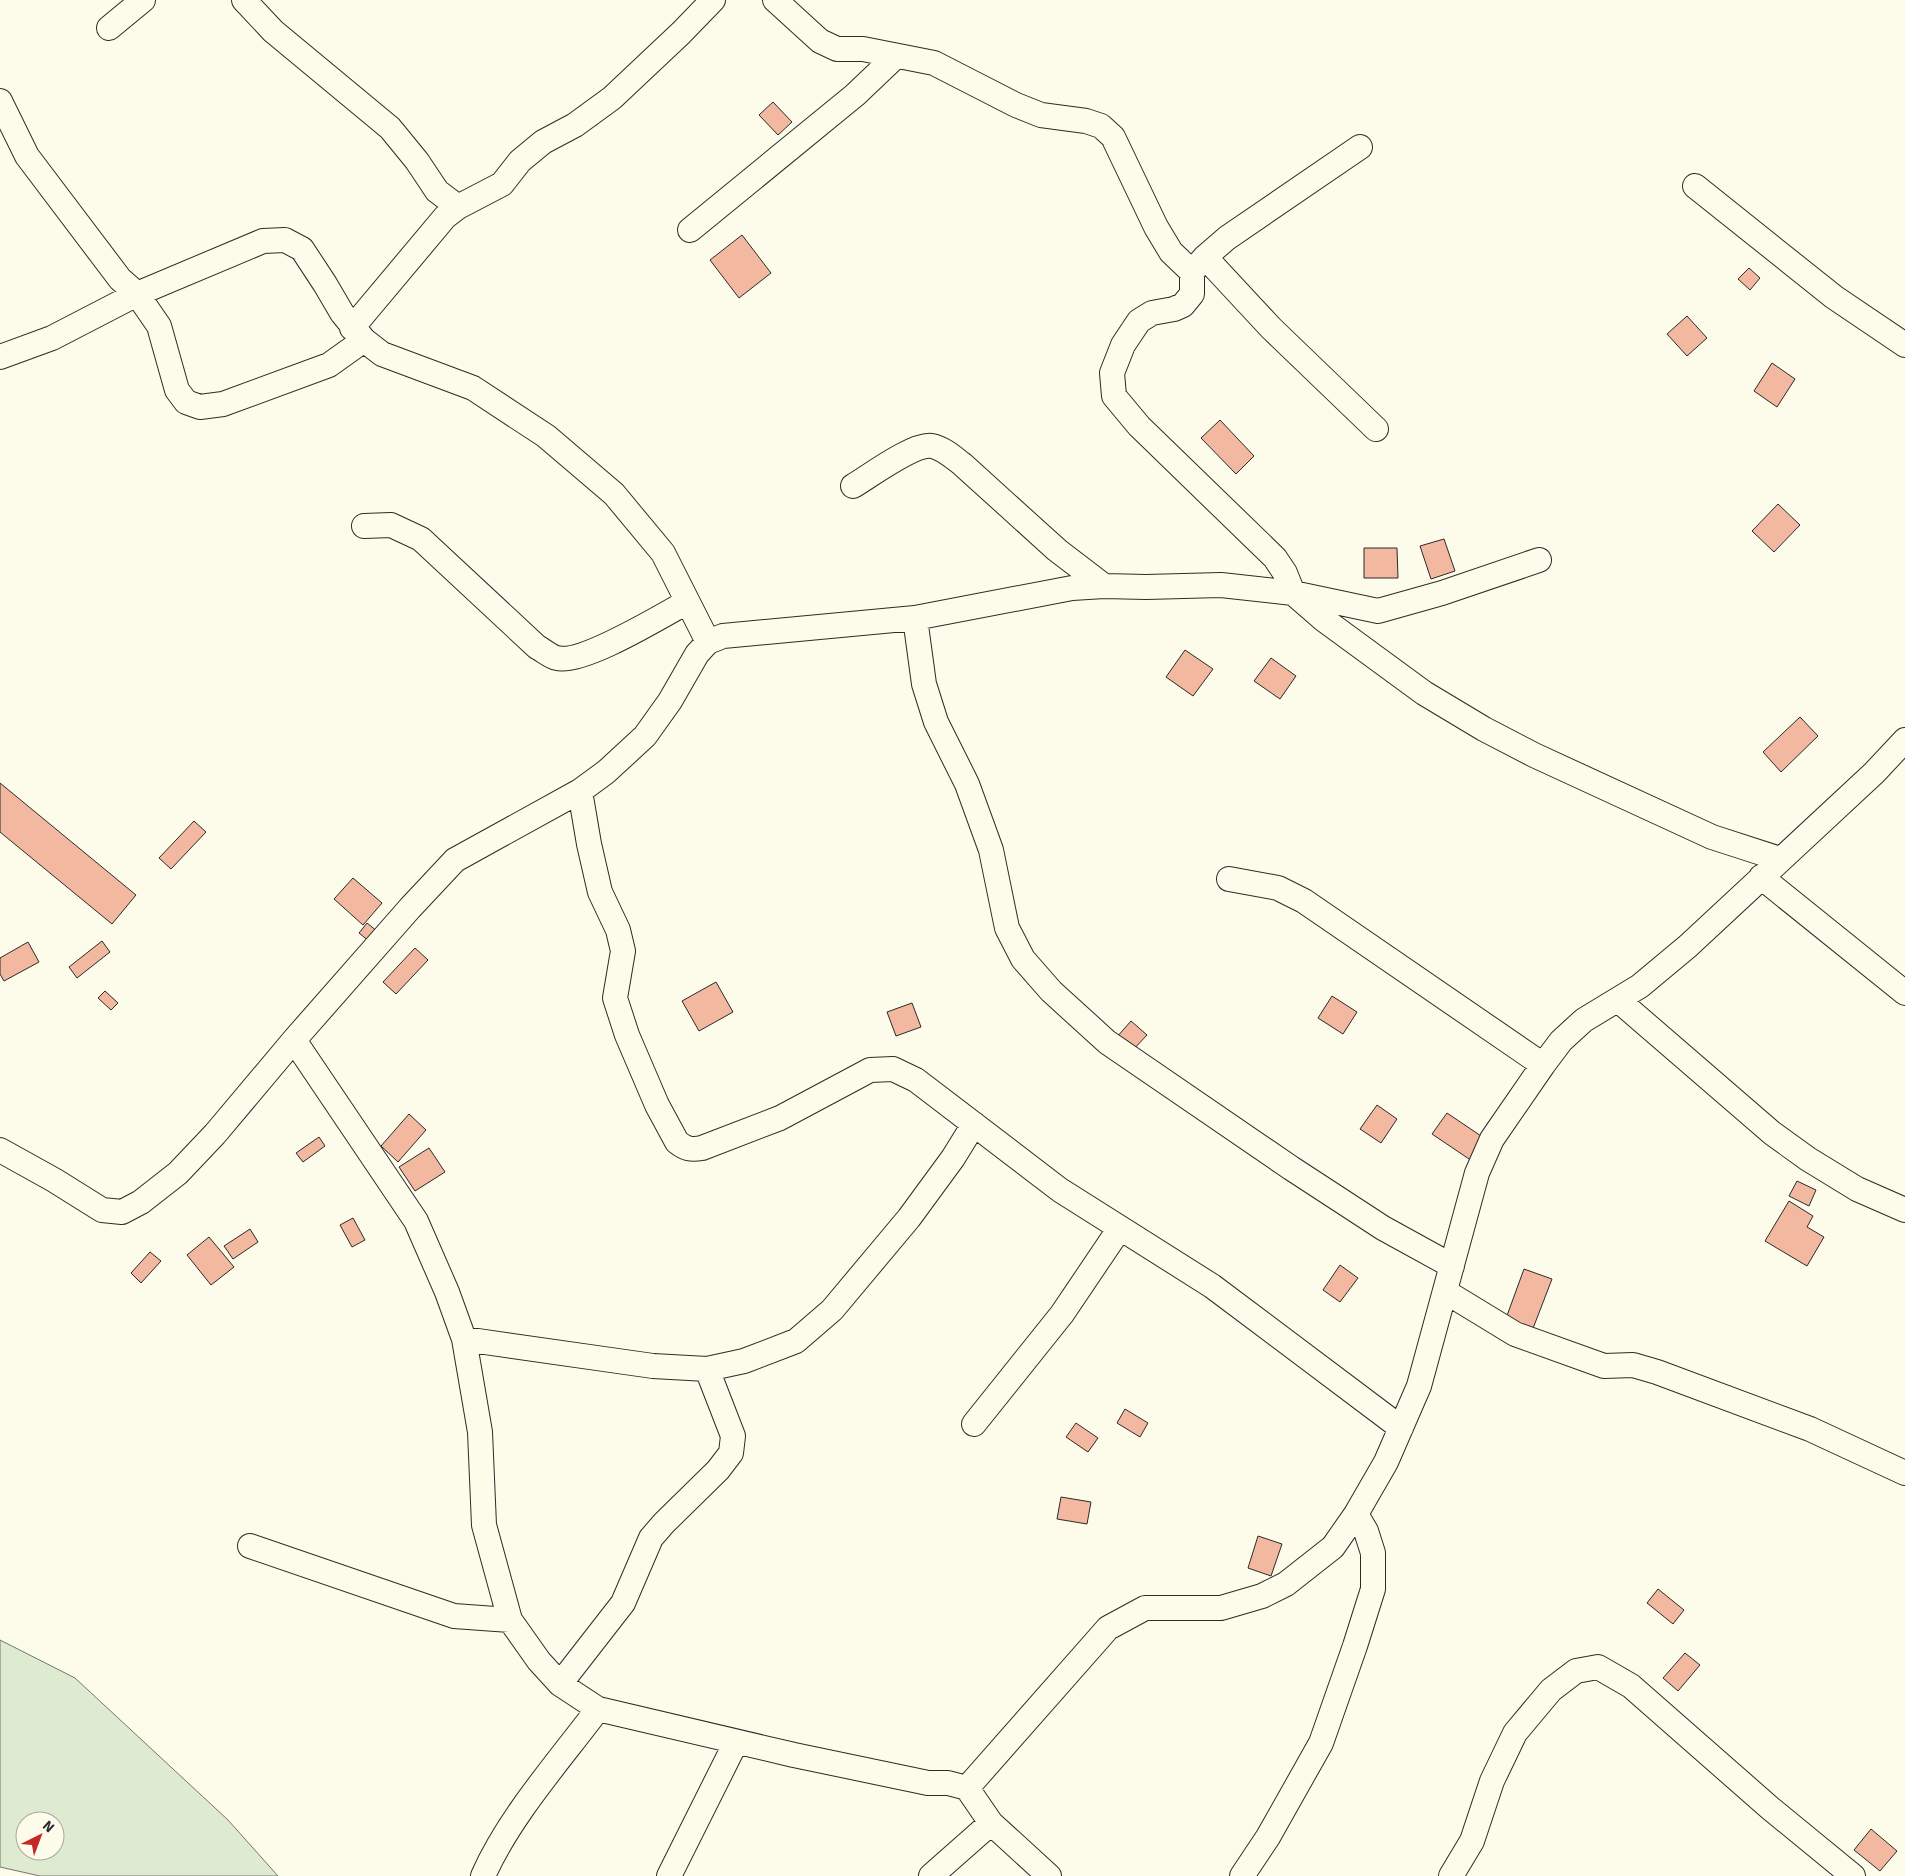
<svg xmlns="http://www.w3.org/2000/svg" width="1905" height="1876" viewBox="0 0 1905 1876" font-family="Signika,sans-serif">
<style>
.green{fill:#deebd1;stroke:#74746e;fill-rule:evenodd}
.building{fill:#f2b8a0;stroke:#2b2b2b}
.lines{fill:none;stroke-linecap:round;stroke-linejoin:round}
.minor-casing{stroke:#2b2b2b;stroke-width:26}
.minor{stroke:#fdfbea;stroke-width:24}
</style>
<rect width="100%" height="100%" fill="#fdfbea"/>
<!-- green -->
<path class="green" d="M0 1640 75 1678 228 1820 278 1876H40L0 1867ZM25 1821H55V1851H25Z"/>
<!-- building -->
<path class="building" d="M773 102 792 122 778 135 759 115Z
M742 235 771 273 739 298 710 260Z
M1749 268 1760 278 1750 290 1738 279Z
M1687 316 1707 338 1687 356 1667 334Z
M1772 363 1795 379 1777 407 1754 391Z
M1220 420 1254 456 1236 474 1201 438Z
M1778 504 1800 525 1774 552 1752 531Z
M1444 539 1455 571 1431 579 1420 546Z
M1364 548H1397L1398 578H1364Z
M1185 650 1213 669 1193 696 1166 677Z
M1271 658 1296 676 1280 699 1254 681Z
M1800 717 1818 736 1781 772 1763 752Z
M0 783 136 895 112 924 0 832Z
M194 821 206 832 171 869 159 858Z
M353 878 382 903 363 925 334 899Z
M367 923 383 936 375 946 359 933Z
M102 941 110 952 77 978 69 967Z
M28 942 39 962 4 981 0 974V958Z
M415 948 428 960 396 994 383 982Z
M716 982 733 1012 699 1031 682 1001Z
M105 991 118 1003 111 1010 98 998Z
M1332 996 1357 1012 1343 1034 1318 1018Z
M912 1003 921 1027 896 1036 887 1012Z
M1131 1021 1147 1035 1131 1052 1116 1038Z
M1377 1105 1397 1119 1381 1143 1360 1129Z
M1447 1113 1487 1140 1472 1161 1432 1134Z
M409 1114 426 1130 398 1162 381 1146Z
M319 1137 325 1146 303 1162 296 1153Z
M429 1148 445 1172 415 1191 399 1167Z
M1797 1181 1816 1190 1809 1206 1789 1196Z
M1789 1201 1813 1216 1807 1227 1824 1237 1807 1266 1765 1241Z
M353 1218 365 1240 352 1247 340 1225Z
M250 1229 258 1242 233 1259 224 1246Z
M209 1237 234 1267 211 1285 187 1255Z
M150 1252 161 1261 141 1283 131 1273Z
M1340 1265 1358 1278 1340 1302 1323 1290Z
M1524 1269 1552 1279 1532 1331 1505 1321Z
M1125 1409 1148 1423 1140 1437 1117 1423Z
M1076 1423 1098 1438 1088 1452 1066 1437Z
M1061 1497 1091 1502 1087 1524 1057 1519Z
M1258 1536 1282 1544 1271 1576 1248 1568Z
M1658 1589 1684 1610 1673 1624 1647 1603Z
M1685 1653 1700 1665 1678 1691 1663 1678Z
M1871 1829 1897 1851 1880 1871 1854 1850Z"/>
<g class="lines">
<!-- minor casing -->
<g class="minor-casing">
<path id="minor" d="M244 0 273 31 390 128 417 161 437 191 458 207
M775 0 820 41 837 49H863L934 63 1016 105 1041 115 1086 121 1101 126 1113 137 1156 227 1171 252 1192 272
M109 28 143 0
M0 101 27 156 120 279 137 294 159 326 177 390 186 402 200 407 223 404 329 365 364 340
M1360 147 1227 238 1205 257 1192 272V294L1183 305 1174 309 1152 313 1139 321 1123 345 1112 373 1114 396 1139 426 1275 558 1285 573 1293 593 1323 619 1424 693 1484 729 1534 755 1712 837 1780 859
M1695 186 1834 297 1905 345
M690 230 855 95 896 56
M1205 257 1271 328 1376 429
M352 328 445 217 458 207 502 184 520 161 543 142 575 125 612 98 681 33 713 0
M0 357 52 338 137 294 263 241 285 240 302 249 325 284 342 313 364 340 382 354 473 388 546 436 614 494 663 553 708 642
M853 486C870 476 914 443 932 446 943 448 954 458 962 464L1057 550 1104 586
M364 526 391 525 421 539 537 647C543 650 551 657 557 658 582 665 663 615 687 602
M915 618 924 684 936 722 967 784 991 850 1007 928 1023 959 1051 991 1107 1042 1291 1168 1383 1228 1452 1266
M580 791 589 844 600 892 618 930 623 951 615 998 627 1035 657 1105 677 1142C686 1149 691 1150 702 1148L780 1118 870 1070 893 1069 916 1080 1060 1190 1212 1286 1401 1428
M1761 877 1905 993
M1229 879 1278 888 1304 901 1543 1065
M1618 1000 1772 1133 1808 1159 1857 1189 1905 1210
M294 1040 416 1221 447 1292 464 1339 480 1432 484 1525 510 1620 539 1661 560 1684 598 1709 794 1755 928 1783H948L967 1788 991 1823 1049 1876
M0 1150 54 1180 102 1210 122 1212 141 1202 178 1173 215 1134 294 1040 410 908 455 860 580 791 606 772 645 736 670 701 697 654 708 642 723 636 915 618 1072 588 1104 586 1146 587 1221 585 1293 593 1378 611 1442 593 1539 560
M1446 1292 1515 1334 1604 1366 1633 1365 1657 1372 1810 1429 1905 1473
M464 1339 653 1366 707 1369 744 1361 796 1341 832 1310 909 1218 953 1158 974 1124
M974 1424 1062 1314 1120 1228
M250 1546 454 1616 510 1620
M560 1684 623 1603 651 1538 664 1523 718 1470 731 1453 733 1436 707 1369
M967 1788 1108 1628 1145 1608H1221L1262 1596 1286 1584 1333 1547 1356 1514 1386 1462 1419 1386 1477 1173 1492 1139 1543 1065 1561 1041 1584 1020 1640 986 1688 946 1874 773 1905 740
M483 1876C509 1817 559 1761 598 1709
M669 1876 736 1742
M931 1876 991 1823
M1242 1876 1268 1837 1321 1743 1355 1646 1373 1589V1553L1366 1531 1356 1514
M1451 1876 1472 1841 1492 1781 1515 1733 1551 1690 1576 1671 1598 1667 1631 1686 1770 1808 1853 1876"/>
</g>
<!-- minor -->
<use href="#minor" class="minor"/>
</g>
<!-- north arrow -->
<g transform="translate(40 1836) rotate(42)"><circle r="24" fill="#fdfbea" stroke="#a9a89e"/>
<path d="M0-4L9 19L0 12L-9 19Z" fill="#c62828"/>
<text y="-8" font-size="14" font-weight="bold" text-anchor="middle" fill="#2b2b2b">N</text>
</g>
</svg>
